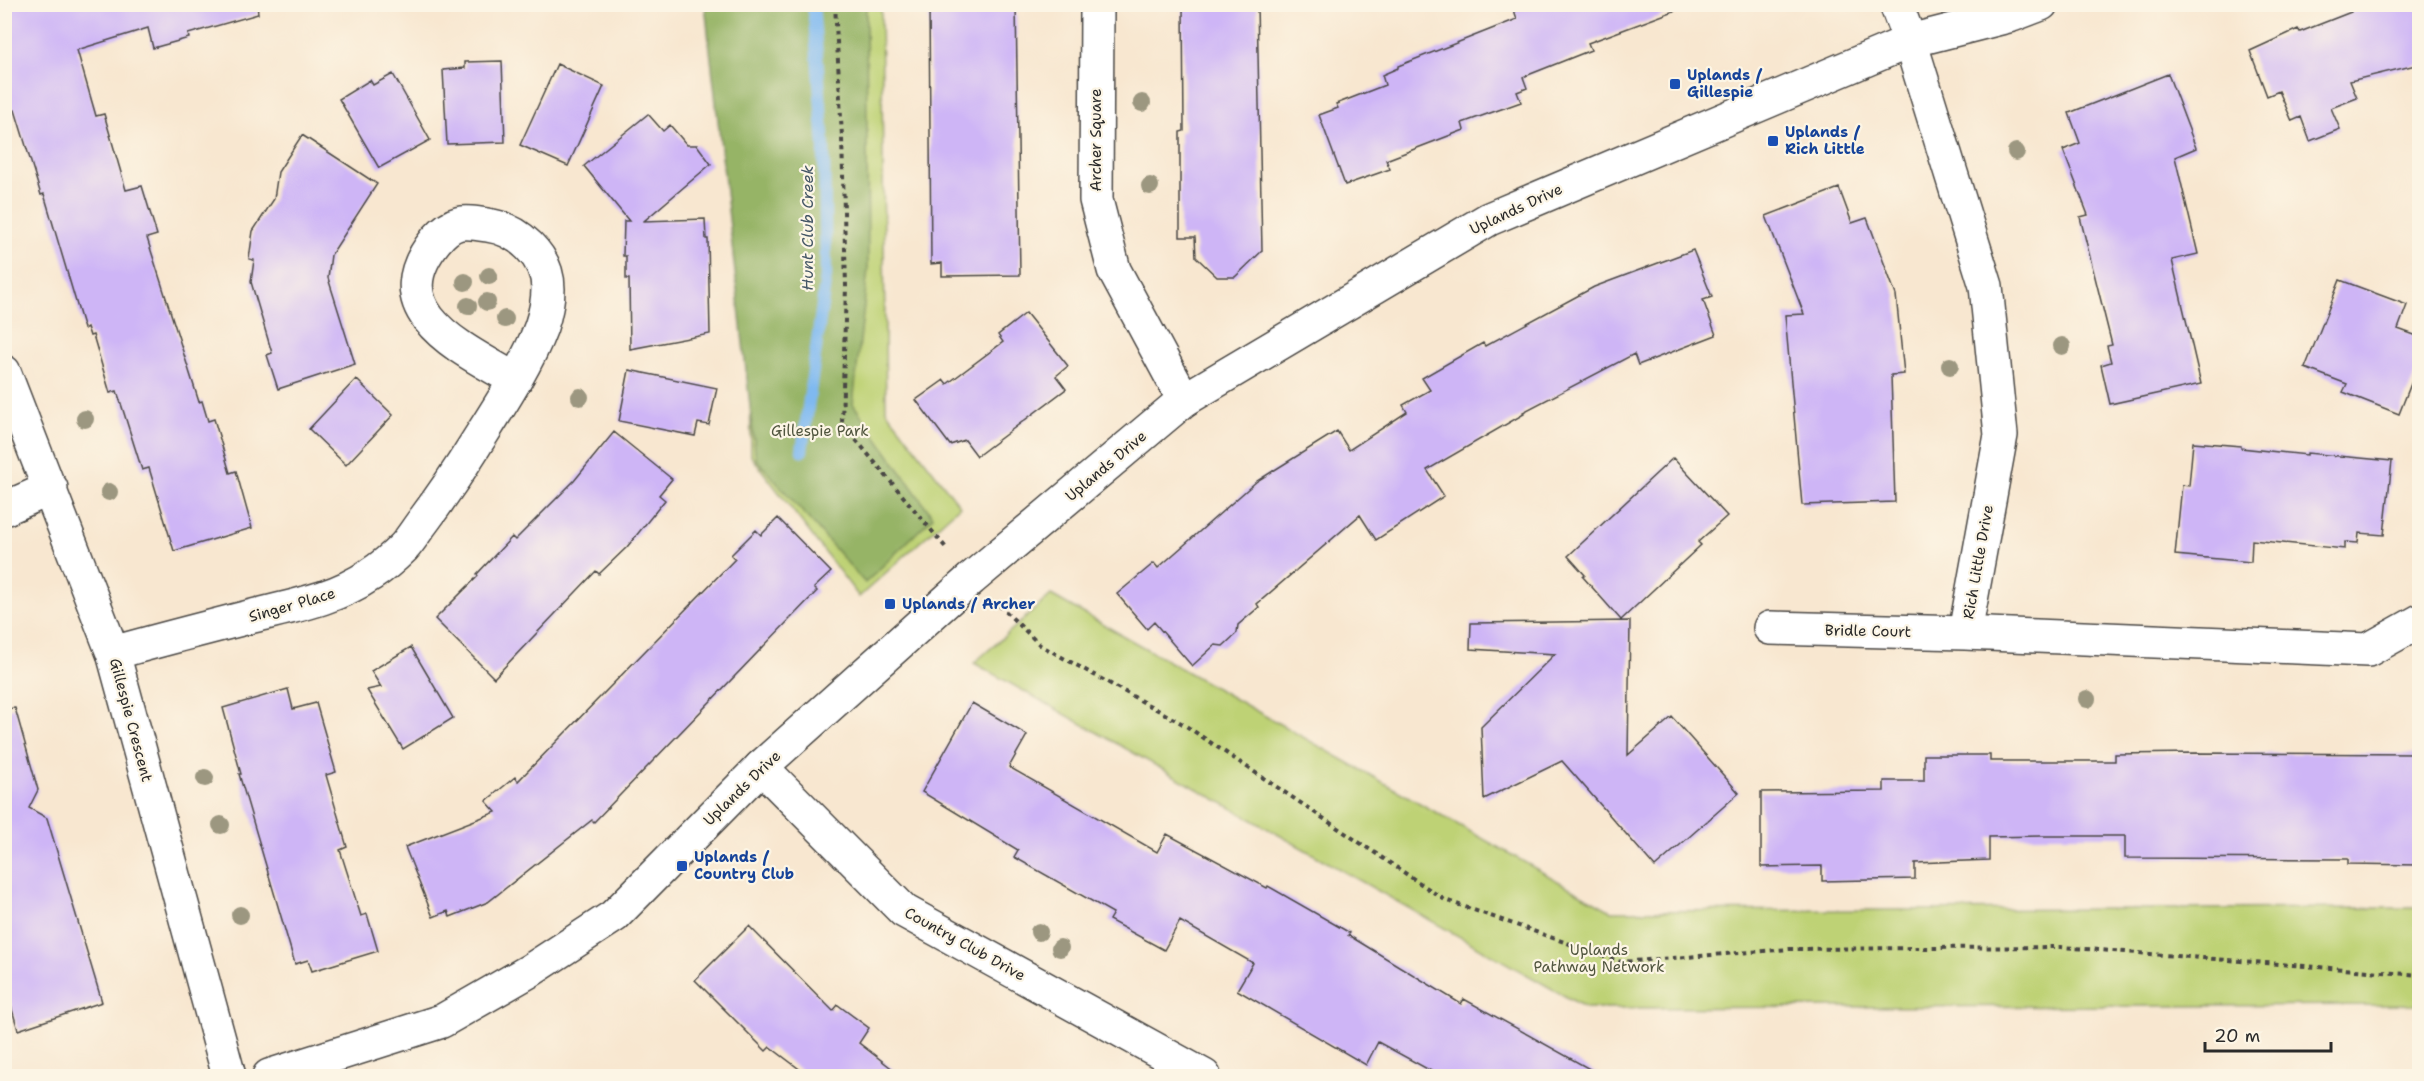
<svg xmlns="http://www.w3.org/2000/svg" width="2424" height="1081" viewBox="0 0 2424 1081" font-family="'Shantell Sans',sans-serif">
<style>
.green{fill:#bed275;stroke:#747e50;stroke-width:1.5}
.forest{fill:#96b466;stroke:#607048;stroke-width:1.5}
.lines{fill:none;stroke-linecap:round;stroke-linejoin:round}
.stream{stroke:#7fb9f0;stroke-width:12}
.building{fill:#ceb5f6}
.minor-casing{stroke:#4a4744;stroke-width:36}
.tertiary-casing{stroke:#4a4744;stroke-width:36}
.path{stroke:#4a4744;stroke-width:4;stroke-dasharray:4.5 4.5;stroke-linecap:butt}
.minor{stroke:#fff;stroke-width:33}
.tertiary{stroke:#fff;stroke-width:33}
.tree{fill:#9c9780}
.transit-dot{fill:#1a4fb4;stroke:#fcf5e5;stroke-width:2}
.labels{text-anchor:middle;stroke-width:4.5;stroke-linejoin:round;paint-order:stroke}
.transit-label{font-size:15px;font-weight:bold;fill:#164399;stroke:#fcf5e5;text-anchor:start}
.street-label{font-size:15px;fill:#2b2b2b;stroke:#fcf5e5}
.park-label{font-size:15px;fill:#50553e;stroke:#fcf5e5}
.water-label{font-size:16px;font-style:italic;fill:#445666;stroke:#fcf5e5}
</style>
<rect width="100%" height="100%" fill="#fcf5e5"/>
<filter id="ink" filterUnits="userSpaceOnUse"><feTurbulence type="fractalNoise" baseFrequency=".0167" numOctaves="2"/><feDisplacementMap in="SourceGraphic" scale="12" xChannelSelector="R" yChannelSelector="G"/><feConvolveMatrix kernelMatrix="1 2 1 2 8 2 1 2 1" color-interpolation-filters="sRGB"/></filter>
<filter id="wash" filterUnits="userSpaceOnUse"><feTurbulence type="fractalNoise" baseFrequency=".008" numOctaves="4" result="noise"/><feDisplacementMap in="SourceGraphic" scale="24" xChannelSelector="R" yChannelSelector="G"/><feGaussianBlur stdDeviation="1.35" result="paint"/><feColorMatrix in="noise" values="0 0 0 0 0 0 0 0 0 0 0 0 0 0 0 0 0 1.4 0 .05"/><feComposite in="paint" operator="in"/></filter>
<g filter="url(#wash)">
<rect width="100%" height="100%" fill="#f8e7d0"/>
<!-- green -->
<path class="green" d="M746 5H881L886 410 960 506 859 597 751 456Z
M1051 595 1611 911 2419 908V1005L1586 1008 974 663Z"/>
<!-- forest -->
<path class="forest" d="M705 5H866L868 269 853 404 933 517 865 583 756 459Z"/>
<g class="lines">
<!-- stream -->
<path class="stream" d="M802 451 826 276 824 147 813 4"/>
</g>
<g id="blocks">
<!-- building -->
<path class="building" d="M4 4H257L258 14 188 34 189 38 153 48 148 28 77 50 96 116 104 114 126 190 142 186 157 235 147 238 199 402 202 401 208 421 214 419 230 473 236 471 252 528 174 551 149 468 142 470 117 391 110 393 93 335 90 336 87 327 84 329 44 194 41 195 15 110 4 112Z
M929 4H1016L1020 275 942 276V263L931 264Z
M1183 4H1257L1262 251 1235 277H1217L1196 257 1195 237H1180V132L1184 131Z
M1512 4H1682V8L1588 43 1591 50 1523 77 1527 88 1517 92 1521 102 1462 123 1464 130 1386 160 1390 169 1345 185 1319 115 1338 108 1336 104 1385 85 1382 75 1398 68V66L1517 19Z
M2349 4H2420V64L2350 81 2357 98 2331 108 2340 129 2310 141 2301 117 2292 121 2279 91 2267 96 2250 51 2298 29 2300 32 2351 12Z
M502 61 505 142 447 144 443 70 465 68V62Z
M557 64 604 86 568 166 520 145Z
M393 74 430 140 379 168 339 99 370 80 373 85Z
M2168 74 2196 148 2175 157 2198 254 2172 260 2201 384 2110 404 2101 365 2111 362 2107 346 2112 345 2080 217 2088 215 2063 150 2080 143 2069 113Z
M648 114 663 131 670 125 687 145H697L711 164 644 221 705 219 706 239H708L710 334 630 349 629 279H626V256H623L624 221H629L584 166Z
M302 135 377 184 331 255 328 278 355 364 278 389 267 355 272 353 251 282 254 260 249 259 253 231 274 199 278 172Z
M1839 188 1852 223 1867 218 1896 295 1904 374 1891 375 1895 502 1802 505 1785 315 1804 314 1766 216Z
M1693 250 1712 297 1703 300 1716 335 1638 365 1634 354 1523 412 1524 414 1427 470 1444 496 1376 540 1360 515 1257 604 1259 607 1238 625 1237 633 1223 646 1215 645 1192 666 1154 622 1147 629 1117 594 1154 563 1158 568 1257 481 1337 431 1349 450 1407 412 1403 405 1430 390 1422 378 1483 343 1485 346 1594 287Z
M2340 280 2407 305 2398 329 2420 337V361L2399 414 2343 392 2347 384 2305 368Z
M1026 313 1068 366 1056 376 1066 389 977 456 965 440 950 445 916 400 944 380 947 384 1003 342 998 335Z
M629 370 717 388 709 425 698 423 695 436 619 421Z
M356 379 393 415 346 465 309 429Z
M614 432 672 479 659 495 665 500 627 547 599 574 596 571 494 678 435 619 478 576 477 574 512 537 515 540 574 481Z
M2193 442 2241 446V448L2307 455V453L2392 461 2384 535 2359 533 2358 543 2345 542V549L2252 540 2251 562 2175 555 2182 485 2189 486Z
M1673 458 1727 516 1698 542 1701 545 1621 620 1583 577 1585 575 1568 556Z
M778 518 831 572 814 588 817 591 594 822 592 820 488 902 450 917 448 911 433 917 405 847 496 812 486 801 515 777 518 781 735 559 731 555 756 530 761 535Z
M1630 621 1628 755 1672 717 1739 793 1655 867 1562 761 1484 799 1481 727 1555 654 1470 649 1471 623Z
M411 647 453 718 403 749 367 690 381 687 371 671Z
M288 689 293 709 316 703 336 772 326 775 347 847 340 850 361 916 367 914 378 951 312 971 308 960 295 964 239 774H241L223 708Z
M972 703 1027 735 1009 767 1157 852 1167 834 1267 888 1268 886 1350 933 1348 935 1461 1004 1464 999 1604 1077H1442L1378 1042 1366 1065 1237 990 1253 963 1180 921 1164 950 1109 920 1113 913 1014 857 1018 850 922 792Z
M15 708 38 790 29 808 47 818 102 1002 18 1030 4 982V709Z
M2195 753 2420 754V865L2348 864V859L2125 858V836H2043L1989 837V860L1915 863V879L1822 881V866L1761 867V792L1884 791V781H1924V755H1990V761H2115V754Z
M749 926 833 1011 838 1005 869 1028 859 1043 903 1077H810L770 1047 766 1051 695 980Z"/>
</g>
</g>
<g filter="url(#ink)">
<use href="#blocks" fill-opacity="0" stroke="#4a4744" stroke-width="1.5"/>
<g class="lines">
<!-- minor casing -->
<g class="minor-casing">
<path id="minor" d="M1097 4 1096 200 1114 270 1184 400
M1896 4 1910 41 1986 286 2001 435 1965 633
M4 372 113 653 229 1076
M4 509 51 488
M1770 628 1965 633 2368 650 2420 621
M113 653C159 640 206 628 253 616 293 606 335 599 370 575 381 568 394 557 404 547 411 539 417 529 424 520 442 496 459 471 475 445 497 410 527 365 541 327 545 315 548 301 548 289 548 256 518 229 487 225 463 221 453 220 436 240 378 311 461 348 514 379
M761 767 904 911 1204 1076"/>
</g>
<!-- tertiary casing -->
<g class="tertiary-casing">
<path id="tertiary" d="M269 1076 442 1021 531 970 614 916 761 767 971 579 1184 400 1489 219 1910 41 2012 15 2041 4"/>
</g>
<!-- path -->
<path class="path" d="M835 4 842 137 846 286 842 423 947 549
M999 605 1040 645 1183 724 1445 900 1621 962 1790 949 2061 947 2420 975"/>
<!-- minor -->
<use href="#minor" class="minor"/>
<!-- tertiary -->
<use href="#tertiary" class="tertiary"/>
</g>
<!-- trees -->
<g class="tree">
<circle cx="1142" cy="103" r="9"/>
<circle cx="2016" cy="152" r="9"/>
<circle cx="1150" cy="186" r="9"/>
<circle cx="489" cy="276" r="9"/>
<circle cx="465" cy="282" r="9"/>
<circle cx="487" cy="302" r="9"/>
<circle cx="468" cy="306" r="9"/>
<circle cx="505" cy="319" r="9"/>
<circle cx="2062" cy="346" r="9"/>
<circle cx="1950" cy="366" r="9"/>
<circle cx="580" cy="397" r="9"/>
<circle cx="85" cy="419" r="9"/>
<circle cx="109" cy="492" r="9"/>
<circle cx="2087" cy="699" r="9"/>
<circle cx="205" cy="778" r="9"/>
<circle cx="221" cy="825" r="9"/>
<circle cx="240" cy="915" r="9"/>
<circle cx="1039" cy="932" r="9"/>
<circle cx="1060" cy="948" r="9"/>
</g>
</g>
<!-- markers -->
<g class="transit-dot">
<rect x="1669" y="78" width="12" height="12" rx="3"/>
<rect x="1767" y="135" width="12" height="12" rx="3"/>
<rect x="884" y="598" width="12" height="12" rx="3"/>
<rect x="676" y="860" width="12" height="12" rx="3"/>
</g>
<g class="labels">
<!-- transit labels -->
<g class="transit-label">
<text x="1687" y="80">Uplands /<tspan x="1687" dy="17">Gillespie</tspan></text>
<text x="1785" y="137">Uplands /<tspan x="1785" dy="17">Rich Little</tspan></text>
<text x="902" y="609">Uplands / Archer</text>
<text x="694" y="862">Uplands /<tspan x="694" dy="17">Country Club</tspan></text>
</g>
<!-- street labels -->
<g class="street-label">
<text transform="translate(1096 140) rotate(-90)" y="5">Archer Square</text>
<text transform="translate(1516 209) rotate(-25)" y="5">Uplands Drive</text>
<text transform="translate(1106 466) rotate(-40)" y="5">Uplands Drive</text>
<text transform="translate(1978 562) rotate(-80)" y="5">Rich Little Drive</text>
<text transform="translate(292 605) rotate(-16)" y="5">Singer Place</text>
<text transform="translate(1868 631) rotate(1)" y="5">Bridle Court</text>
<text transform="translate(131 720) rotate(75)" y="5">Gillespie Crescent</text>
<text transform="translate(742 788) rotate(-44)" y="5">Uplands Drive</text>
<text transform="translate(965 944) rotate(29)" y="5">Country Club Drive</text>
</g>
<!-- park labels -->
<g class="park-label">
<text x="820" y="436">Gillespie Park</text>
<text x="1599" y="955">Uplands<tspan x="1599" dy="17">Pathway Network</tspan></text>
</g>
<!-- water labels -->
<g class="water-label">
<text transform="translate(807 228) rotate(-90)" y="6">Hunt Club Creek</text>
</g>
</g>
<!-- margin -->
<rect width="2424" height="1081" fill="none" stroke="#fcf5e5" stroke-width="24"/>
<!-- scale -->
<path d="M2205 1042v9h126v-9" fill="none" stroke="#2b2b2b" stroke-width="3"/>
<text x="2214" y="1042" font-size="18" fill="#2b2b2b" stroke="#fcf5e5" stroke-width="4.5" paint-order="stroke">20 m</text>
</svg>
